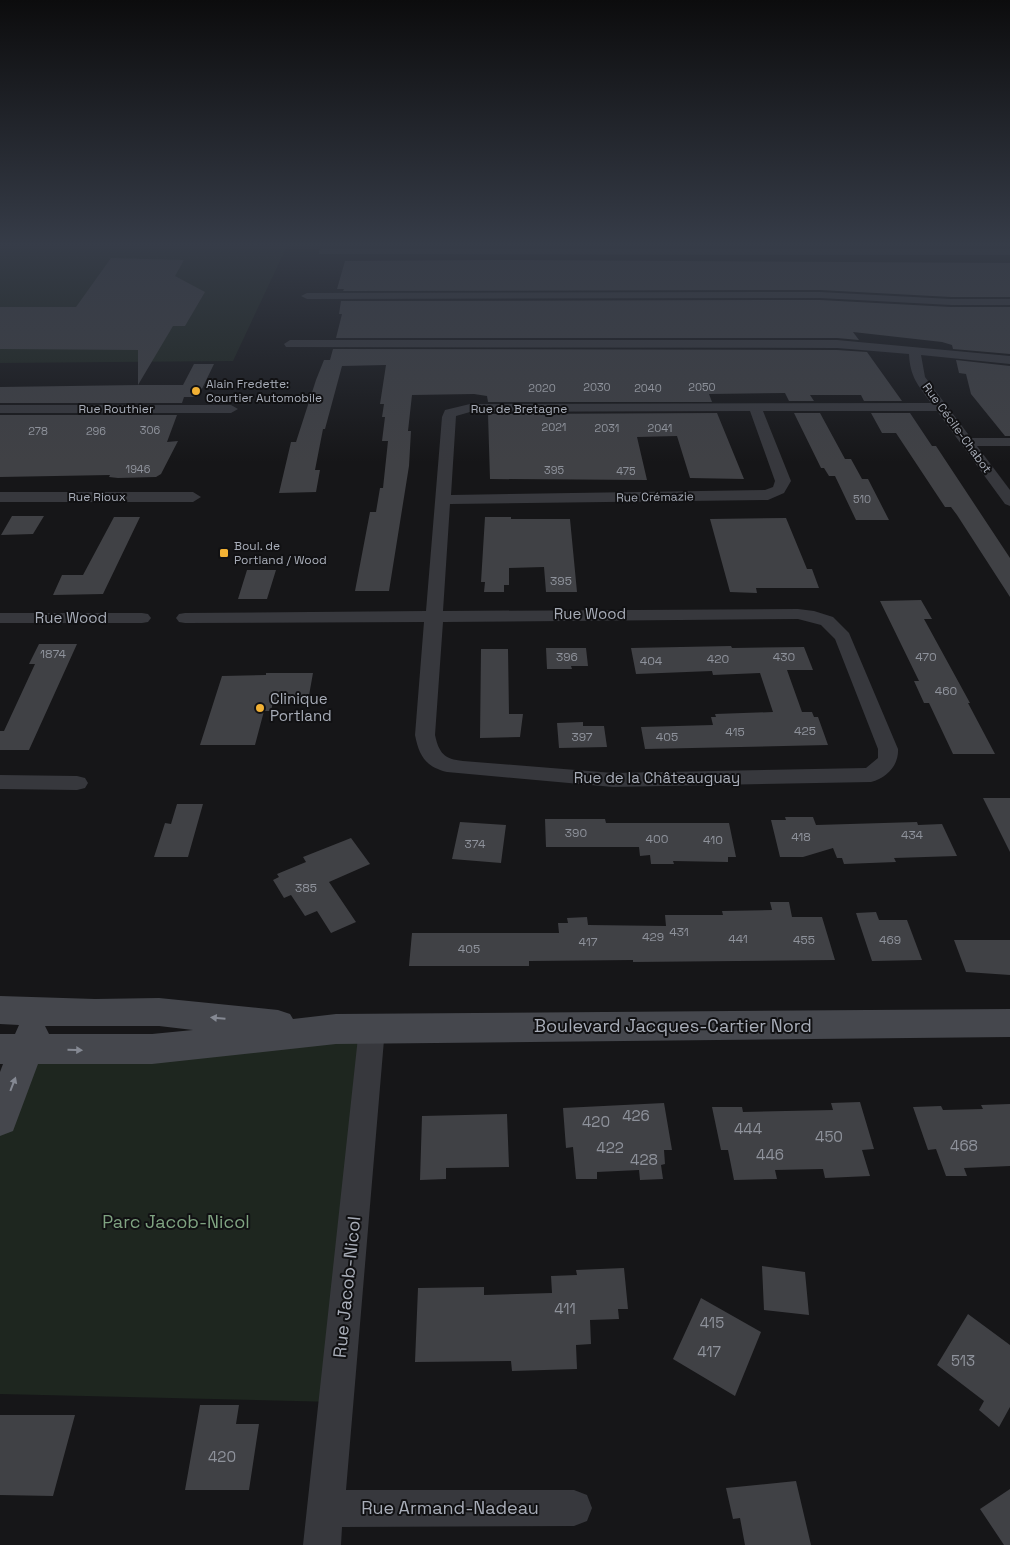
<svg xmlns="http://www.w3.org/2000/svg" width="1010" height="1545" viewBox="0 0 1010 1545" font-family="'Space Grotesk',sans-serif">
<style>
.green{fill:#1e261f}
.building{fill:#404145}
.lines{fill:none;stroke-linecap:round;stroke-linejoin:round}
.street{fill:#37383d;fill-rule:evenodd}
.secondary{fill:#45474d;fill-rule:evenodd}
.oneway{fill:#858993}
.poi-dot{fill:#f2b134;stroke:#111113;stroke-width:2}
.labels{text-anchor:middle;stroke-width:4;stroke-linejoin:round;paint-order:stroke}
.far-number-label{font-size:11px;fill:#8e929b}
.far-poi-label{font-size:12px;fill:#a8adb8;stroke:#111113;text-anchor:start}
.far-street-label{font-size:12px;fill:#a8adb8;stroke:#111113}
.number-label{font-size:12px;fill:#8e929b}
.street-label{font-size:15px;fill:#a8adb8;stroke:#111113}
.poi-label{font-size:15px;fill:#a8adb8;stroke:#111113;text-anchor:start}
.near-number-label{font-size:15px;fill:#8e929b}
.near-street-label{font-size:18px;fill:#a8adb8;stroke:#111113}
.near-park-label{font-size:18px;fill:#7fa381;stroke:#111113}
</style>
<rect width="100%" height="100%" fill="#161618"/>
<!-- green -->
<path class="green" d="M0 246H287L233 361 0 363Z
M372 1028 336 1402 0 1394V1119L26 1049Z"/>
<!-- building -->
<path class="building" d="M111 258 184 260 175 276 205 292 185 326H173L138 385H183L194 364H214L198 397H184L182 403H0V387L138 385V350L0 349V307H76Z
M495 260 1010 263V297H951L820 290 343 291 344 289H337L345 261Z
M820 300 951 307H1010V354L953 349 952 345 942 342 853 332 859 340 837 338H336L342 314H339L341 301Z
M333 349 837 350 867 352 902 401H864L861 395H810L814 401H789L785 393 709 394 712 402H488L487 396 474 394 412 395 408 431H411L409 466 389 591H355L370 512H376L380 488H383L388 441H382L385 417H382L384 404H380L386 365 342 366 325 429H323L315 470H320L316 492 279 493 291 442H296L316 380 324 360H330Z
M956 360 1010 366V436H1005L971 394 966 374 959 373Z
M717 413 744 479 690 478 677 436 637 437 647 480 490 479 488 414Z
M794 413H820L845 459H851L862 479H868L889 520H856L835 476H829L824 468H821Z
M871 413H910L932 446H936L1010 558V597L957 515 951 507H945L896 433H882Z
M0 415H177L167 442 178 441 161 474 156 477 118 478 109 477 110 475 0 477Z
M12 516H44L33 534 1 535Z
M114 517H140L103 594 53 595 62 575H83Z
M485 517H511V519H570L577 592H546L544 567 509 568V585H504V592H484L485 582H481Z
M786 518 807 569H812L819 588H756L757 593 730 592 710 519Z
M247 570H276L267 599H238Z
M921 600 932 619H924L970 703H968L995 754H953L929 703H924L914 681H919L880 601Z
M39 644H77L29 750H0V731H4L35 664H29Z
M731 646 732 648 804 647 813 670H787L802 712H812L814 717H818L828 745 645 749 641 727 713 725 711 717H716L715 714 773 712 760 673 713 675 712 671 636 674 631 648Z
M546 648H586L588 666H571L572 669H547Z
M481 649H508L509 714H523L520 737 480 738Z
M266 673H313L308 701 273 702 271 711H264L255 745H200L222 676 266 675Z
M583 722V726H604L607 747 559 748 557 723Z
M983 798H1010V852Z
M177 804H203L188 857H154L165 823 171 824Z
M785 817H813L816 825 917 822 918 825 942 824 957 856 894 858 896 862 844 864 842 858H837L833 848 803 857H780L771 820H786Z
M545 819H605L606 823H729L736 857H728V862L673 861 674 864H651L650 855 640 856 639 847H546Z
M460 822 506 825 501 863 452 859Z
M351 838 370 864 329 882 356 922 331 933 317 911 305 916 291 895 284 898 273 880 279 877 277 874 306 862 303 857Z
M770 902H789L792 917H822L835 960 633 962V960L529 961V966H409L412 933H559L558 923H568L567 918 587 917 588 925 666 926 665 915H723L722 911 772 910Z
M876 912 879 920H907L922 960 872 961 856 913Z
M954 940H1010V975L966 972Z
M860 1102 874 1149 862 1150 870 1176 825 1178 823 1169 775 1170 777 1179 734 1180 728 1150H721L712 1107H742L743 1112 833 1110 831 1103Z
M664 1103 672 1150H664L665 1164 661 1165 663 1179 640 1180 639 1170 597 1172V1179H576L573 1147 566 1148 563 1108Z
M1010 1104V1166L964 1168 967 1176H946L936 1149 928 1150 913 1107 941 1106 943 1110 983 1109 981 1105Z
M507 1114 509 1167 446 1168V1179L420 1180 422 1116Z
M762 1266 805 1272 809 1315 764 1310Z
M624 1268 628 1309H618L619 1319 590 1320 591 1344 576 1345 577 1369 512 1371 511 1361 415 1362 418 1288 484 1287V1295L552 1293 551 1276 577 1275 576 1270Z
M701 1298 761 1332 735 1396 673 1359Z
M968 1314 1010 1345V1407L999 1427 979 1410 984 1401 937 1365Z
M200 1405H239L236 1424H259L249 1490H185Z
M0 1415H75L53 1496 0 1495Z
M796 1481 811 1545H745L740 1518 733 1519 726 1488Z
M1010 1489V1545H1004L980 1509Z"/>
<g class="lines">
<!-- street -->
<path class="street" d="M323 249H1010V255L319 254V250Z
M820 292 951 299H1010V305H951L820 298 307 299 301 296 307 293Z
M290 340H837L1010 356V364L921 355 925 377 971 438H1010V446H977L1010 490V506L1005 504 937 411H763L791 481 784 493 768 500 450 504 443 611 798 609 814 611 833 617 849 633 898 749C899 765 887 778 871 782L613 787 447 772C426 767 419 756 415 735L424 622 185 623 179 622 176 618 179 614 185 613 426 611 442 417 445 410 470 404 931 403C918 385 910 377 909 354L837 348 286 347 284 344ZM750 411 775 481 773 487 765 490 451 495 456 416 470 412ZM798 619 821 625 835 639 878 749V758L866 768 613 773 463 761C444 759 439 753 435 735L443 622Z
M0 405H231L238 409 231 413H0Z
M0 492H193L201 497 193 502H0Z
M0 613H142L148 614 151 618 148 622 142 623H0Z
M0 775 77 776 85 778 88 783 85 788 77 790 0 789Z
M372 1017 381 1020 385 1028 346 1490H574L587 1495 592 1508 587 1521 574 1526 342 1527 341 1545H303L359 1028 363 1020Z"/>
<!-- secondary -->
<path class="secondary" d="M0 996 95 999 159 998 278 1010 290 1014 293 1019 336 1014 1010 1009V1037L336 1044 152 1064H38L13 1131 0 1136V1072L3 1064H0V1034H15L19 1025 0 1024ZM45 1026H159L193 1030 152 1034H49Z"/>
</g>
<!-- one-way arrows -->
<defs><path id="oneway-solid" d="M-6-.8H1V-3.2L6.5 0L1 3.2V.8H-6Z" transform="scale(1.25)"/></defs>
<g class="oneway">
<use href="#oneway-solid" transform="translate(218 1018) rotate(-175)"/>
<use href="#oneway-solid" transform="translate(75 1050) rotate(1)"/>
<use href="#oneway-solid" transform="translate(13 1084) rotate(-69)"/>
</g>
<!-- sky -->
<linearGradient id="sky" x2="0" y2="1"><stop stop-color="#0c0c0d"/><stop offset="0.53" stop-color="#363c48"/><stop offset="1" stop-color="#363c48" stop-opacity="0"/></linearGradient>
<rect width="1010" height="462" fill="url(#sky)"/>
<!-- markers -->
<g class="poi-dot">
<circle cx="196" cy="391" r="5"/>
<rect x="219" y="548" width="10" height="10" rx="2.5"/>
<circle cx="260" cy="708" r="5"/>
</g>
<g class="labels">
<!-- far-number labels -->
<g class="far-number-label">
<text x="597" y="391">2030</text>
<text x="702" y="391">2050</text>
<text x="542" y="392">2020</text>
<text x="648" y="392">2040</text>
<text x="554" y="431">2021</text>
<text x="607" y="432">2031</text>
<text x="660" y="432">2041</text>
<text x="150" y="434">306</text>
<text x="38" y="435">278</text>
<text x="96" y="435">296</text>
<text x="138" y="473">1946</text>
<text x="554" y="474">395</text>
<text x="626" y="475">475</text>
<text x="862" y="503">510</text>
</g>
<!-- far-poi labels -->
<g class="far-poi-label">
<text x="206" y="388">Alain Fredette:<tspan x="206" dy="14">Courtier Automobile</tspan></text>
<text x="234" y="550">Boul. de<tspan x="234" dy="14">Portland / Wood</tspan></text>
</g>
<!-- far-street labels -->
<g class="far-street-label">
<text x="116" y="413">Rue Routhier</text>
<text x="519" y="413">Rue de Bretagne</text>
<text transform="translate(957 428) rotate(54)" y="4">Rue Cécile-Chabot</text>
<text x="97" y="501">Rue Rioux</text>
<text transform="translate(655 497) rotate(-1)" y="4">Rue Crémazie</text>
</g>
<!-- number labels -->
<g class="number-label">
<text x="561" y="585">395</text>
<text x="53" y="658">1874</text>
<text x="567" y="661">396</text>
<text x="784" y="661">430</text>
<text x="926" y="661">470</text>
<text x="718" y="663">420</text>
<text x="651" y="665">404</text>
<text x="946" y="695">460</text>
<text x="805" y="735">425</text>
<text x="735" y="736">415</text>
<text x="582" y="741">397</text>
<text x="667" y="741">405</text>
<text x="576" y="837">390</text>
<text x="912" y="839">434</text>
<text x="801" y="841">418</text>
<text x="657" y="843">400</text>
<text x="713" y="844">410</text>
<text x="475" y="848">374</text>
<text x="306" y="892">385</text>
<text x="679" y="936">431</text>
<text x="653" y="941">429</text>
<text x="738" y="943">441</text>
<text x="804" y="944">455</text>
<text x="890" y="944">469</text>
<text x="588" y="946">417</text>
<text x="469" y="953">405</text>
</g>
<!-- street labels -->
<g class="street-label">
<text x="590" y="619">Rue Wood</text>
<text x="71" y="623">Rue Wood</text>
<text x="657" y="783">Rue de la Châteauguay</text>
</g>
<!-- poi labels -->
<g class="poi-label">
<text x="270" y="704">Clinique<tspan x="270" dy="17">Portland</tspan></text>
</g>
<!-- near-number labels -->
<g class="near-number-label">
<text x="636" y="1121">426</text>
<text x="596" y="1127">420</text>
<text x="748" y="1134">444</text>
<text x="829" y="1142">450</text>
<text x="964" y="1151">468</text>
<text x="610" y="1153">422</text>
<text x="770" y="1160">446</text>
<text x="644" y="1165">428</text>
<text x="565" y="1314">411</text>
<text x="712" y="1328">415</text>
<text x="709" y="1357">417</text>
<text x="963" y="1366">513</text>
<text x="222" y="1462">420</text>
</g>
<!-- near-street labels -->
<g class="near-street-label">
<text x="673" y="1032">Boulevard Jacques-Cartier Nord</text>
<text transform="translate(347 1287) rotate(-84)" y="6">Rue Jacob-Nicol</text>
<text x="450" y="1514">Rue Armand-Nadeau</text>
</g>
<!-- near-park labels -->
<g class="near-park-label">
<text x="176" y="1228">Parc Jacob-Nicol</text>
</g>
</g>
</svg>
